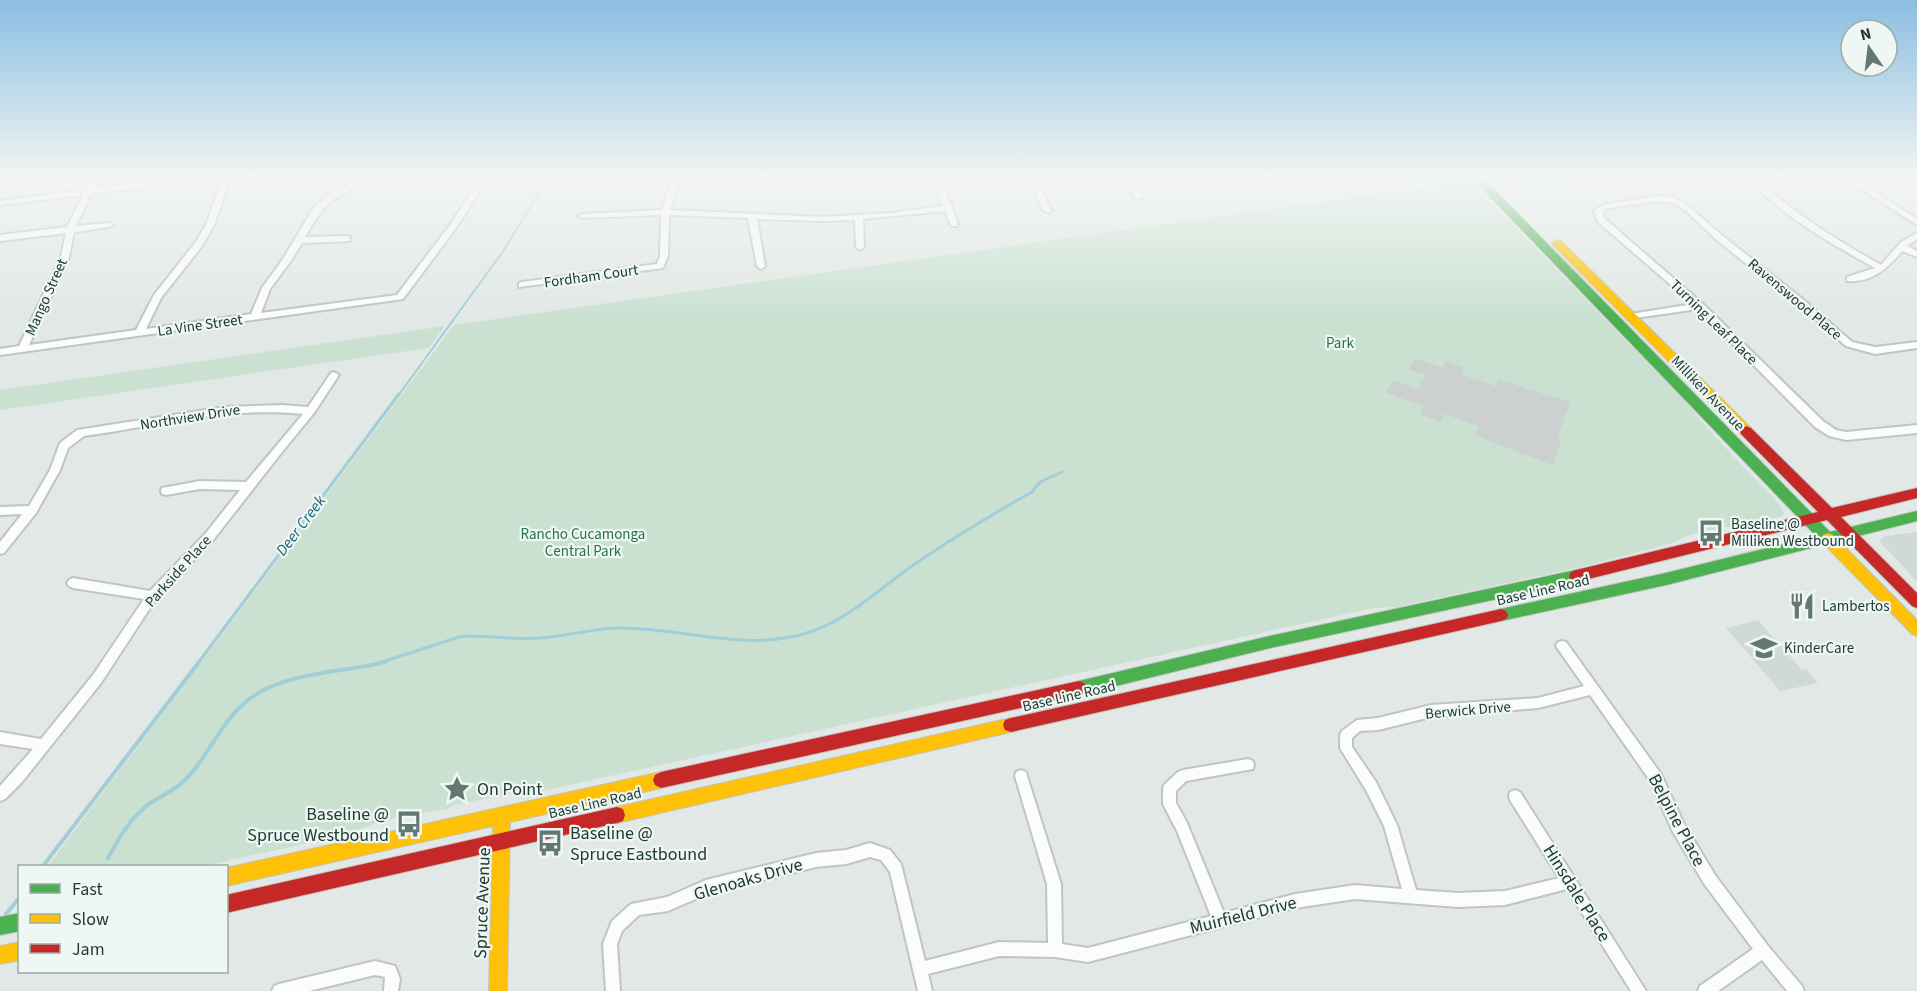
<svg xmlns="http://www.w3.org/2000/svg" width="1917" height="991" viewBox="0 0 1917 991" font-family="'Source Sans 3',sans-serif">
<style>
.built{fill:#cfd9d5}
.green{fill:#cae1d2}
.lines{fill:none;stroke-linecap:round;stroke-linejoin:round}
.stream-far2{stroke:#a1ced7;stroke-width:2}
.stream-far1{stroke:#a1ced7;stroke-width:3}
.stream{stroke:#a1ced7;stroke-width:4}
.building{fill:#ccd1cf;stroke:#cad1ce;stroke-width:1.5}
.street-casing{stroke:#bfc5c2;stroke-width:4}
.fast-casing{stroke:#bec5c2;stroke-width:2}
.slow-casing{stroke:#bec5c2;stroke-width:2}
.jam-casing{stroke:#bec5c2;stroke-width:2}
.street{fill:#fbfcfb;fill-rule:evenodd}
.fast{fill:#4caf50;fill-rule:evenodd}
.slow{fill:#ffc107;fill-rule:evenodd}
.jam{fill:#c62828;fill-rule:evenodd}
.labels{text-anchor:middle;stroke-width:4.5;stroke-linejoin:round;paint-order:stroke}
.street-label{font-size:15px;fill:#203b34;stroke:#eff7f4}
.park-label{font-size:15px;fill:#2a7248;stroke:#eff7f4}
.poi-label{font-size:15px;fill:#203b34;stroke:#eff7f4;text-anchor:start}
.water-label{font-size:16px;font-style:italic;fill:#196477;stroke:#eff7f4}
.near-poi-label{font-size:18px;fill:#203b34;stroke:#eff7f4;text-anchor:start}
.near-street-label{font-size:18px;fill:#203b34;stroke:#eff7f4}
</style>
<rect width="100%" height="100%" fill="#e2e8e5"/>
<!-- built -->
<path class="built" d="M1917 532V581L1879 541 1885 536Z
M1758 620 1802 670 1806 669 1818 683 1780 691 1726 628Z"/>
<!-- green -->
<path class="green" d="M1507 177H1609L1521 190Z
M1470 181 1685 401 1718 440 1779 504 1784 513 1782 516 1742 527H1726L1689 535 1672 543 1589 565 1396 607 1374 608 538 792 526 790 455 805 447 809 387 820 340 836 204 866H48L454 325Z
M445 326 429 348 0 410V390Z"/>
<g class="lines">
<!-- stream-far2 -->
<path class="stream-far2" d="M398 396 504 250 548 177"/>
<!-- stream-far1 -->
<path class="stream-far1" d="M198 663 399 394
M379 663 459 637 468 636C492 636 516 640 540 638 568 636 594 628 621 628 685 628 747 653 810 632 849 619 879 589 912 566 951 539 991 515 1032 492L1040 482 1062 472"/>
<!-- stream -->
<path class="stream" d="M108 858C119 838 130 818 149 804 160 796 174 791 184 781 206 760 217 730 239 708 275 671 338 674 385 662
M43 866 199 662
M6 914 20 897"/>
</g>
<!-- building -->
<path class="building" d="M1415 359 1443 369 1446 362 1463 368 1460 375 1496 387 1499 380 1569 403 1557 436 1561 438 1552 464 1476 435 1480 426 1444 413 1441 421 1421 414 1425 406 1387 392 1393 381 1420 391V382L1428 375 1410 369Z"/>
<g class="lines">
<!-- street casing -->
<g class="street-casing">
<path id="street" d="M91 177H99L94 189 180 177H205L201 179 91 194 76 226 109 223 113 225 109 227 74 232 69 257 29 345 136 330 154 295 195 243 206 225 223 177H231L214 225 202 246 161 298 146 329 251 314 262 288 283 259 313 209 329 194 354 181 366 177H379C372 181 364 183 357 186 328 200 321 210 305 237L347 236 350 237V241L302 243 290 262 270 289 261 313 397 295 450 225 481 177H489L456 228 403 299 0 355V349L19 346 61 257 66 233 0 241V235L67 227 83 195 0 205V201L85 190Z
M673 177H681L670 210 823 217 892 213 943 206 934 180 938 178 942 180 958 224 957 226H951L945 211 863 219 864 247 860 250 856 247 855 220 823 221 757 219 765 266 761 269 757 266 748 218 669 215 668 256 663 268 519 287V283L522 282 657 264 660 256 661 215 582 218 578 216 582 214 662 210Z
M1028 177H1036L1051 210 1050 212H1047L1043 210Z
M1123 177H1131L1142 197 1141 199H1135Z
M1220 177H1228L1232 182 1267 177H1291L1287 179 1230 187H1227Z
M1746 177H1755C1793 213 1836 240 1881 265L1901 242 1917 233V239L1907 246 1917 251V257L1902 251C1888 268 1872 283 1847 281V277L1875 268C1830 243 1782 216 1746 177Z
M1843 177H1853L1917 219V225Z
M1656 196 1674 197 1686 204 1724 237 1805 301 1852 342 1875 347 1917 342V348L1875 354 1846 346 1815 319 1718 241 1687 212 1674 203 1656 201 1605 209 1602 212 1605 219 1703 304 1823 421 1836 430 1846 432 1917 425V433L1846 440 1829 436 1815 427 1698 309 1628 319 1626 317 1631 314 1693 304 1598 222 1594 211 1603 205Z
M334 372 339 375 314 413 278 457 214 539 156 599 101 683 22 782 5 799 0 801V786L33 749 0 744V732L41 739 93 675 144 599 73 588 69 586 67 583 69 580 73 578 150 591 206 533 240 490 200 489 166 495 162 494 161 491 162 488 200 481 246 482 303 414C229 406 157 426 84 436L68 448 60 470 36 513 4 553 0 554V542L22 514 0 515V507L29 506 50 470 60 443 77 430 225 407 282 405 308 407 331 373Z
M1562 641 1566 642 1661 774 1683 822 1715 875 1768 946 1802 986 1804 991H1787L1762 960 1718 991H1698L1700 986 1753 949 1705 885 1673 832 1651 782 1590 695 1538 708 1431 717 1378 730 1360 731 1352 738V747L1376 782 1397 825 1416 890 1458 893 1505 891 1559 878 1510 800 1509 796 1510 792 1515 790 1520 792 1646 991H1631L1567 889 1505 905 1458 907 1355 899 1295 908 1088 962 1055 957 999 956 928 974 932 991H918L890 872 881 860 870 857 846 864 816 867 707 894 668 911 639 915 622 931 617 944 620 991H606L603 944 612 921 631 904 667 897 706 880 816 853 846 850 870 843 890 850 901 864 925 961 999 942 1048 943 1047 884 1015 776 1016 772 1021 770 1026 772 1027 776 1061 884 1062 944 1088 948 1211 916 1177 831 1163 804V789L1164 785 1178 772 1183 770 1248 759 1253 761 1254 765 1253 769 1186 781 1176 791V803L1187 823 1224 913 1295 894 1355 885 1402 889 1384 826 1366 790 1340 748V735L1342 731 1357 720 1378 718 1431 705 1538 698 1584 686 1556 646 1558 642Z
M375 961 395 966 400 979 398 991H384L385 977 375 975 309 991H272L274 986 279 984Z"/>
</g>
<!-- fast casing -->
<g class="fast-casing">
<path id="fast" d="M1471 177H1482L1830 532 1917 511V521L1666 585 1501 621 1496 619 1494 615 1496 611 1501 609 1666 573 1816 536Z
M1576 570 1581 572 1583 576 1581 580 1576 582 1270 648 1079 695 1074 693 1071 688 1074 683 1079 681 1270 636Z
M20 913V931L0 935V917Z"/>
</g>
<!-- slow casing -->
<g class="slow-casing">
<path id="slow" d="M900 177H964L938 183 905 180Z
M1557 240 1561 241 1751 428 1752 431 1751 434H1741L1553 245 1552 243Z
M1828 533 1833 535 1917 620V636L1912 634 1823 543 1821 539 1823 535Z
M1011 718 1017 720 1019 725 1017 730 1011 732 617 823 611 821 609 815 611 809 617 807Z
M661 772 667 775 669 780 667 785 661 788 510 822 507 991H489L493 826 226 886V868Z
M20 942V960L0 964V946Z"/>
</g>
<!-- jam casing -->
<g class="jam-casing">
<path id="jam" d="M1746 426 1751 428 1832 508 1917 488V498L1841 517 1917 593V608L1912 606 1827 520 1576 582 1571 580 1569 576 1571 572 1576 570 1818 512 1741 434 1740 431Z
M1501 609 1506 611 1508 615 1506 619 1501 621 1011 732 1005 730 1003 725 1005 720 1011 718Z
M1079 681 1084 683 1087 688 1084 693 1079 695 661 788 655 785 653 780 655 775 661 772Z
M617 807 623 809 625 815 623 821 617 823 226 913V895Z"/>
</g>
<!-- street -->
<use href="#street" class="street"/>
<!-- fast -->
<use href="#fast" class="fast"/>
<!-- slow -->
<use href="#slow" class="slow"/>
<!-- jam -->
<use href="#jam" class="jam"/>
</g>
<!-- sky -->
<linearGradient id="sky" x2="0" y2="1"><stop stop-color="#8bbee1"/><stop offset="0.56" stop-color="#f2f5f3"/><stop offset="1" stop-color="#f2f5f3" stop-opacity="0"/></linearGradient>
<rect width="1917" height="316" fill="url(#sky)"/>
<!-- icons -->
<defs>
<g id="bus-bare" transform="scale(2.07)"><path d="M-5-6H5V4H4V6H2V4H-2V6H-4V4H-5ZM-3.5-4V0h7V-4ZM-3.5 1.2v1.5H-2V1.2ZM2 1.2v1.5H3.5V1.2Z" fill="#647872" stroke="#eff7f4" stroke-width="2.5" paint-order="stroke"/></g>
<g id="restaurant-bare" transform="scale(2.07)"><path d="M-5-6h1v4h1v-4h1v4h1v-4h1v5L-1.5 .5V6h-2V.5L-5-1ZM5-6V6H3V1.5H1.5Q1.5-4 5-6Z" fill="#647872" stroke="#eff7f4" stroke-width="2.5" paint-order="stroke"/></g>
<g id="school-bare" transform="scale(2.07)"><path d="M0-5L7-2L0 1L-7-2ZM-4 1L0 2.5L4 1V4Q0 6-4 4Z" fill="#647872" stroke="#eff7f4" stroke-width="2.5" paint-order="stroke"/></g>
<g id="sight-bare" transform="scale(2.07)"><path d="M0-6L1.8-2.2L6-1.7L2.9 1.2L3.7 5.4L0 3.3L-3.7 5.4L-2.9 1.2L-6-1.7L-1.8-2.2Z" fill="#647872" stroke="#eff7f4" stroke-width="2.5" paint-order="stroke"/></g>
</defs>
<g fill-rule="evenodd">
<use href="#bus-bare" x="1711" y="533"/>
<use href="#restaurant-bare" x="1802" y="606"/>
<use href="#school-bare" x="1764" y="648"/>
<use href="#sight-bare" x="457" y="789"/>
<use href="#bus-bare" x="409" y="824"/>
<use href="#bus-bare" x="550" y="843"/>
</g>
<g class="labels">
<!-- street labels -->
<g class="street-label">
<text transform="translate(591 276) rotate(-8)" y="5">Fordham Court</text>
<text transform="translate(46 297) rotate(-66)" y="5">Mango Street</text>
<text transform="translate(1795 299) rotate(40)" y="5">Ravenswood Place</text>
<text transform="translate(1714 322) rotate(44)" y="5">Turning Leaf Place</text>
<text transform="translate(200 325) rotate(-8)" y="5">La Vine Street</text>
<text transform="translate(1708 393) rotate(46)" y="5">Milliken Avenue</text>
<text transform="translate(190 417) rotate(-9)" y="5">Northview Drive</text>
<text transform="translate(178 571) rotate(-48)" y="5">Parkside Place</text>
<text transform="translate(1543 590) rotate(-13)" y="5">Base Line Road</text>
<text transform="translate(1069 696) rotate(-13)" y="5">Base Line Road</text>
<text transform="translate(1468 710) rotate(-5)" y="5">Berwick Drive</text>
<text transform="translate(595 803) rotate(-13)" y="5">Base Line Road</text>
</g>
<!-- park labels -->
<g class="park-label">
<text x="1340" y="348">Park</text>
<text x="583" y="539">Rancho Cucamonga<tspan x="583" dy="17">Central Park</tspan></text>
</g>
<!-- poi labels -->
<g class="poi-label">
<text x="1731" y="529">Baseline @<tspan x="1731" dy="17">Milliken Westbound</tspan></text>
<text x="1822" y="611">Lambertos</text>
<text x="1784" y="653">KinderCare</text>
</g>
<!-- water labels -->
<g class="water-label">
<text transform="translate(300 525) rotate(-53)" y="6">Deer Creek</text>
</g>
<!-- near-poi labels -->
<g class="near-poi-label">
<text x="477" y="795">On Point</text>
<text x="389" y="820" text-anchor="end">Baseline @<tspan x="389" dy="21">Spruce Westbound</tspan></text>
<text x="570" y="839">Baseline @<tspan x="570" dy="21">Spruce Eastbound</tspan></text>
</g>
<!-- near-street labels -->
<g class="near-street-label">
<text transform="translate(1677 820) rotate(62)" y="6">Belpine Place</text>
<text transform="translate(748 879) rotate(-16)" y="6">Glenoaks Drive</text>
<text transform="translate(1577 893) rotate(58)" y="6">Hinsdale Place</text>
<text transform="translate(482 903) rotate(-88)" y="6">Spruce Avenue</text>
<text transform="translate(1243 915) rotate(-14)" y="6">Muirfield Drive</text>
</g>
</g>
<!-- legend -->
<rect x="18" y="865" width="210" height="108" fill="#eff7f4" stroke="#9caca7" stroke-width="1.5"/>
<rect x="30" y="884" width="30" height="9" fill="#4caf50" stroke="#9caca7" stroke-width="1.5"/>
<text x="72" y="895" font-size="18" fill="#203b34">Fast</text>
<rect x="30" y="914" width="30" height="9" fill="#ffc107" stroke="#9caca7" stroke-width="1.5"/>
<text x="72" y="925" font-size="18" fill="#203b34">Slow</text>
<rect x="30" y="944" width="30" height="9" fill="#c62828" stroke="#9caca7" stroke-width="1.5"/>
<text x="72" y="955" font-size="18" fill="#203b34">Jam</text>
<!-- north arrow -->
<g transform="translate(1869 48) rotate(346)"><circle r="28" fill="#eff7f4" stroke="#9caca7" stroke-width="1.5"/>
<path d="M0-4.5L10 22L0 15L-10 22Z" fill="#647872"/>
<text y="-9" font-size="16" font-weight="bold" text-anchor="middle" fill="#203b34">N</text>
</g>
</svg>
